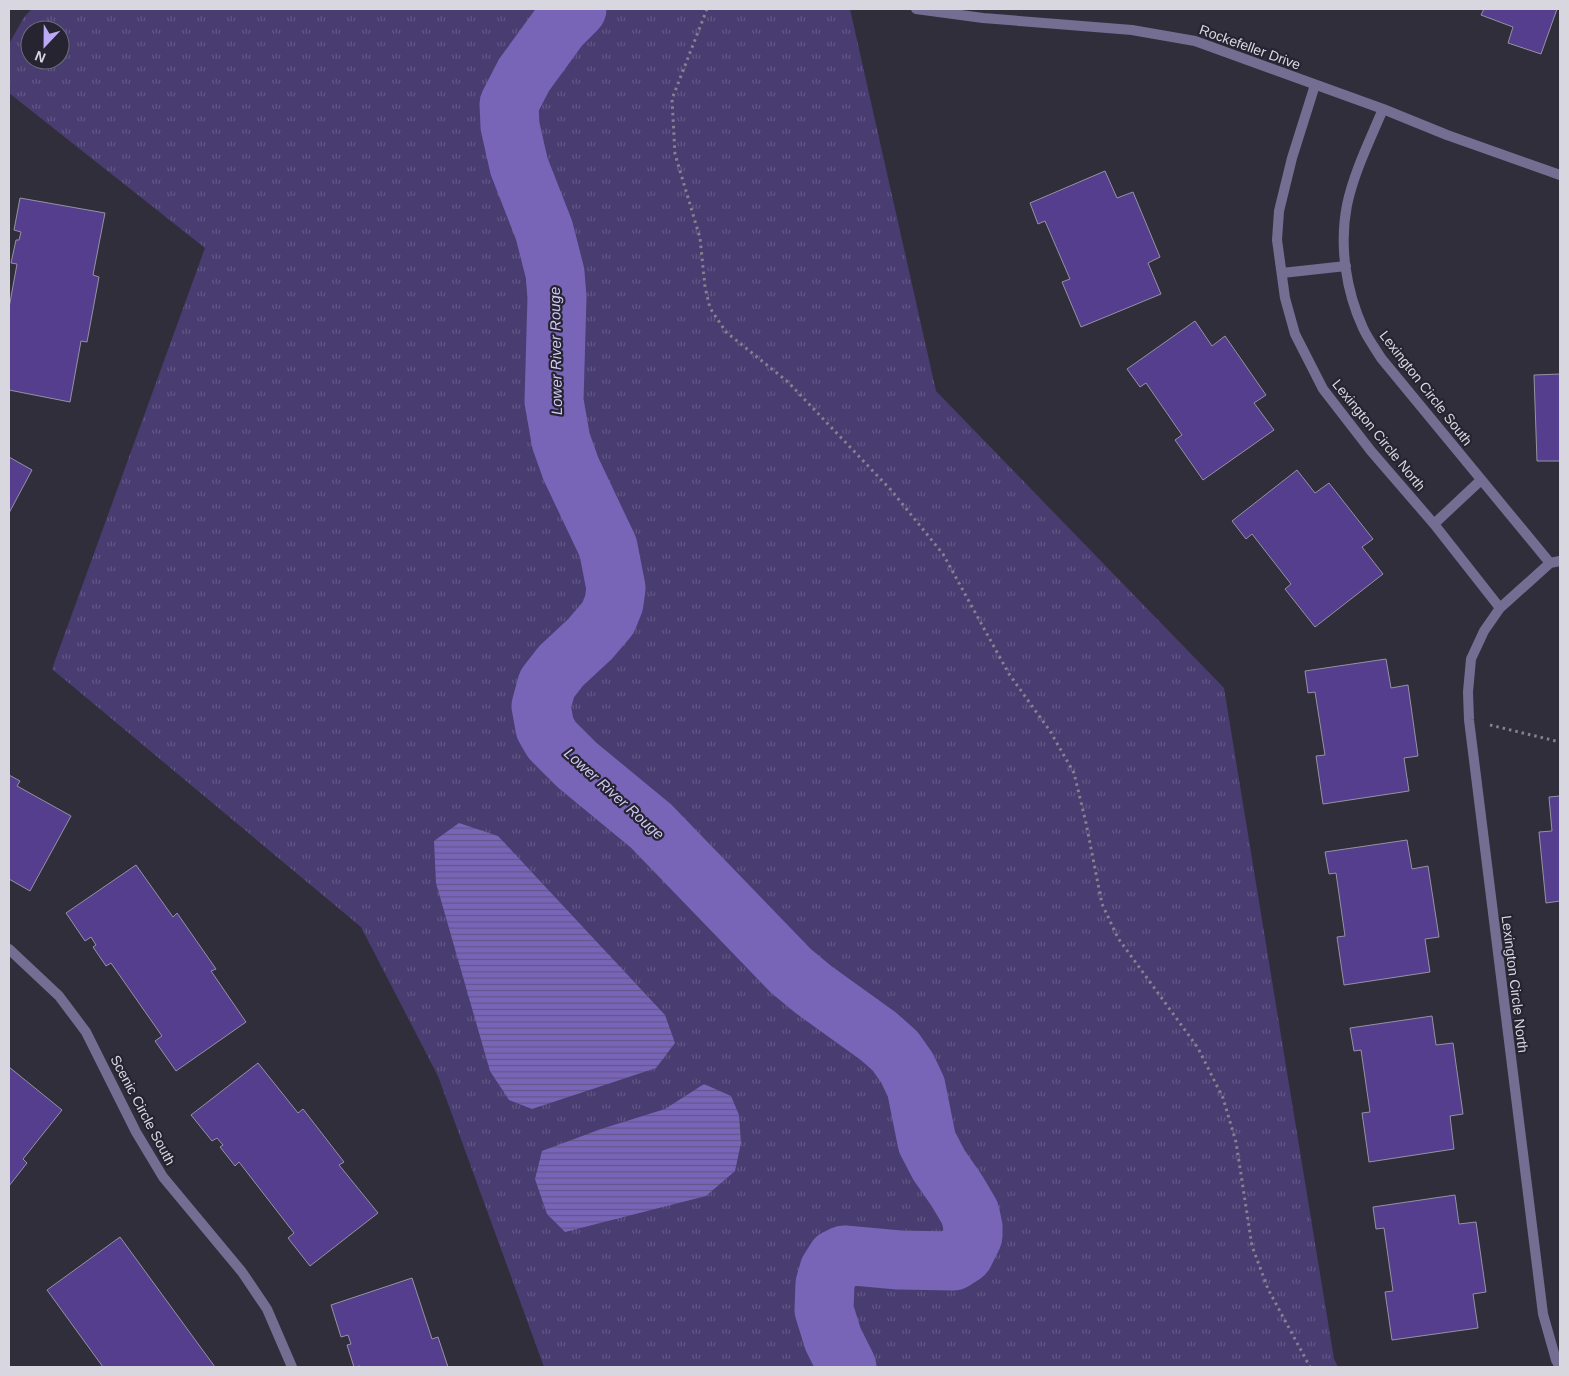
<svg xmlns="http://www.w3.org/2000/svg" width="1569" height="1376" viewBox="0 0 1569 1376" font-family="Helvetica,sans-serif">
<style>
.grass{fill:url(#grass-tufts);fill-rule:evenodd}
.water{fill:url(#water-rules)}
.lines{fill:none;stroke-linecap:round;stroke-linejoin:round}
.river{stroke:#7965b8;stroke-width:59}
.building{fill:#543e8d;stroke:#9592a3}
.path{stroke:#84828e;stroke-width:3;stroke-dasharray:2.5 4;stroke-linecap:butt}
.street{stroke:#756e93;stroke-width:10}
.labels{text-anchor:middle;stroke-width:4.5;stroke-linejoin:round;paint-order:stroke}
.street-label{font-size:14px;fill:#d8d7e0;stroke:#272432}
.water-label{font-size:15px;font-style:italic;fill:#d1c9f6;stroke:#272432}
</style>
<defs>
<pattern id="grass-tufts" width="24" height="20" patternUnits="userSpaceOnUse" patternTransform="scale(1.25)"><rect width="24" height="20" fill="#493c71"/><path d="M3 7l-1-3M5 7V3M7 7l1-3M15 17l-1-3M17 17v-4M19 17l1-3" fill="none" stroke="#625785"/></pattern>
<pattern id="water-rules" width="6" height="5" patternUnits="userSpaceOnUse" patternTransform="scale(1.25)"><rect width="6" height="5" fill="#7965b8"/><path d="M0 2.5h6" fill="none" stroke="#635689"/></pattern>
</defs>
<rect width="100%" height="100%" fill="#312e3c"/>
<!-- grass -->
<path class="grass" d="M32 9H850L936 391 1224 688 1334 1359 1338 1367H544L438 1076 361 927 52 669 205 248 9 93V44L24 17ZM30 30H60V60H30Z"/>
<!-- water -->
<path class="water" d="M459 823 498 836 665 1015 675 1043 656 1068 532 1109 509 1100 490 1071 436 883 434 841Z
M704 1084 731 1096 739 1115 741 1143 735 1171 706 1196 565 1232 547 1214 535 1179 542 1151 601 1129 665 1109Z"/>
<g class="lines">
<!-- river -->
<path class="river" d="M577 9 559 27 524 75 509 104 510 126 519 166 544 230 555 273 557 297 554 401 561 441 571 469 608 547 616 588 614 603 608 618 590 639 561 666 547 684 541 706 545 728 552 740 577 765 651 826 791 971 814 990 878 1036 895 1051 907 1068 916 1087 927 1142 939 1165 957 1191 970 1213 973 1227V1236L964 1254 953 1261 899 1260 844 1255 836 1259 829 1270 825 1284 824 1310 833 1339 847 1367"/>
</g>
<!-- building -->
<path class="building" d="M1484 9H1557L1541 54 1508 43 1513 27 1481 15Z
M1105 171 1117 198 1133 192 1160 257 1148 263 1161 294 1081 327 1062 282 1070 279 1045 221 1038 224 1030 203Z
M20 198 105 213 93 275 99 277 87 342 81 341 70 402 9 390V308L17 264 11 263 16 240H19L21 232 14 230Z
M1195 321 1212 346 1225 336 1266 395 1254 403 1274 430 1203 480 1175 440 1182 435 1146 383 1140 387 1127 369Z
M1560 374V461H1537L1534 375Z
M9 457 32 470 9 513Z
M1297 470 1315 493 1329 483 1373 539 1362 547 1383 574 1315 627 1285 589 1291 584 1252 534 1246 539 1232 521Z
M1386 659 1391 688 1408 685 1418 756 1404 758 1409 791 1323 804 1316 756 1325 755 1315 692 1308 693 1305 671Z
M9 775 20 781 17 786 71 816 30 891 9 879Z
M1560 796V901L1546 903 1539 832 1552 831 1549 797Z
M1407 840 1412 869 1428 866 1439 937 1425 939 1430 972 1344 985 1337 937 1345 936 1336 873 1329 874 1325 852Z
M136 865 173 917 177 913 216 969 211 971 246 1022 176 1071 155 1041 162 1036 111 963 106 966 93 947 96 945 91 937 85 941 66 913Z
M1432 1016 1436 1045 1453 1043 1463 1114 1450 1116 1454 1149 1369 1162 1362 1113 1370 1112 1361 1050 1354 1051 1350 1028Z
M258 1063 298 1113 303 1109 344 1162 339 1165 378 1213 310 1266 288 1238 294 1233 239 1162 235 1166 220 1147 223 1145 217 1138 212 1141 191 1115Z
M9 1067 62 1110 23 1159 27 1163 9 1186Z
M1455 1195 1459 1224 1476 1222 1486 1292 1473 1294 1478 1328 1392 1340 1385 1292 1393 1291 1384 1228 1376 1229 1373 1207Z
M120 1237 215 1367H103L47 1290Z
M412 1278 432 1339 438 1337 448 1367H360V1366L354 1367 347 1345 351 1344 348 1335 341 1337 331 1305Z"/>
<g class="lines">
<!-- path -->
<path class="path" d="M707 9 672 99 675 154 700 238 705 287 710 308 726 332 788 382 891 490 943 554 1009 674 1050 731 1074 773 1086 823 1102 904 1118 938 1198 1048 1223 1098 1236 1142 1252 1246 1268 1289 1310 1367
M1490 725 1560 742"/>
<!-- street -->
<path class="street" d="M916 9 983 18 1132 30 1195 41 1383 109 1447 135 1560 175
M1315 85 1292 158 1279 211 1277 240 1285 298 1295 334 1323 389 1371 451 1434 524 1500 608
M1383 109C1370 140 1354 172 1347 205 1339 246 1346 291 1363 328 1368 339 1375 348 1381 358L1550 563
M1282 273 1346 266
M1434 524 1481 480
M1560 561 1550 563 1500 608 1484 631 1471 659 1468 692 1469 720 1543 1314 1556 1360 1560 1367
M9 949 59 996 86 1032 136 1132 163 1177 242 1272 267 1309 292 1367"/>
</g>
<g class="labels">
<!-- street labels -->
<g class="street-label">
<text transform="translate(1250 47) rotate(20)" y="5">Rockefeller Drive</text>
<text transform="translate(1426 388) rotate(52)" y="5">Lexington Circle South</text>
<text transform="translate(1379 435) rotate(51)" y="5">Lexington Circle North</text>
<text transform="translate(1515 984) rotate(83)" y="5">Lexington Circle North</text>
<text transform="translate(143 1110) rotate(62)" y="5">Scenic Circle South</text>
</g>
<!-- water labels -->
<g class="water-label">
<text transform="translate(556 351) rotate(-91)" y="5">Lower River Rouge</text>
<text transform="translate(614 794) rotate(42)" y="5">Lower River Rouge</text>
</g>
</g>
<!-- border -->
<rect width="1569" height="1376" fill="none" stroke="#d8d7e0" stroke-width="20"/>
<!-- north arrow -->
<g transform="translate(45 45) rotate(202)"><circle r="24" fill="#272432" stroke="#6e6c78"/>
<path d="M0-4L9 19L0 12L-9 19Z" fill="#baaaf6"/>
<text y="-8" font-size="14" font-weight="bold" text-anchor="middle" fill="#d8d7e0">N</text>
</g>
</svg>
